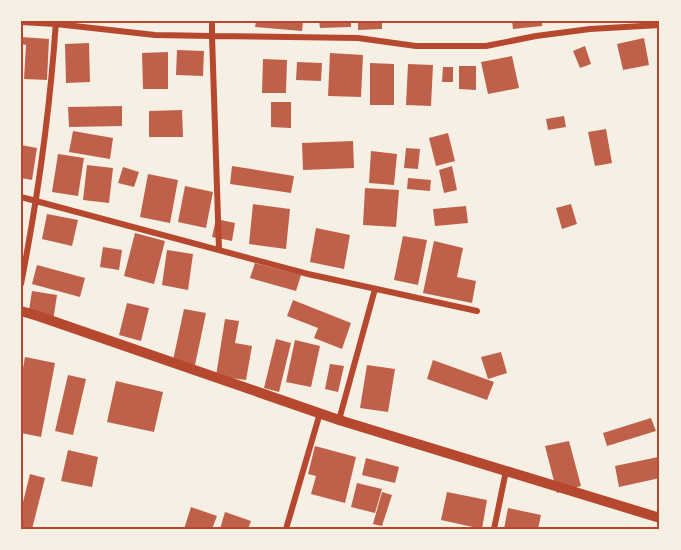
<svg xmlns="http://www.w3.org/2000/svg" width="681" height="550" viewBox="0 0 681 550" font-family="'Playfair Display',serif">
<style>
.building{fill:#bf614a}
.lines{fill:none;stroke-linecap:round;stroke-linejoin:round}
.minor{stroke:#b5482f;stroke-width:6}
.tertiary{stroke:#b5482f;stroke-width:10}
.neatline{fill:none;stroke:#b5482f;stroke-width:2}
</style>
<rect width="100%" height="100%" fill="#f6efe4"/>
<!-- building -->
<path class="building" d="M256 21H303L302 31 255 27Z
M319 21H351V27L320 28Z
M358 21H382V29L358 30Z
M512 21H542V26L513 29Z
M21 37 49 39 47 80 24 79 26 45 21 44Z
M644 38 649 65 623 70 617 44Z
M89 43 90 82 66 83 65 44Z
M585 46 591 64 580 68 573 51Z
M177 50 204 51 203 76 176 75Z
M168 52V89H143L142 53Z
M330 53 363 55 361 97 328 96Z
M512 56 519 88 488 94 481 62Z
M263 59 287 60 286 93H262Z
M297 62 322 63 321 81 296 80Z
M370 63 394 64V105H370Z
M408 64 433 65 431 106 406 105Z
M459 66H476V90L459 89Z
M443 67H453V82H442Z
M271 102H291V128L271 127Z
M122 106V126L69 127 68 107Z
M182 110 183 137H149V111Z
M564 116 566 127 548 130 546 119Z
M606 129 612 163 595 166 588 132Z
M73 131 113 138 110 159 69 152Z
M448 133 455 161 436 166 429 138Z
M353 141 354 168 303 170 302 143Z
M21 145 37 148 32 180 21 178Z
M406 148 420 149 418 169 404 168Z
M371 151 397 154 394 185 369 183Z
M58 154 84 158 78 196 52 192Z
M87 165 113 168 109 203 83 200Z
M232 166 294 176 291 193 230 184Z
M452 166 457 190 444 193 439 170Z
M123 167 139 172 134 187 118 183Z
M148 174 178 180 170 223 140 217Z
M408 178 431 180 430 191 407 189Z
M185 186 213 192 206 228 178 222Z
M365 188 399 190 396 227 363 225Z
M253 204 290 209 286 249 249 244Z
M571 204 577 224 562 229 556 208Z
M466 206 468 223 435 226 433 209Z
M47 214 78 220 72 246 42 239Z
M216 219 235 223 232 241 212 237Z
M316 228 350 235 344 269 310 262Z
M135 233 165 241 154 284 124 276Z
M403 236 427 240 418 285 394 280Z
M434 241 463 248 457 277 476 281 472 303 423 293Z
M103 247 122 250 119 270 100 267Z
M167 250 193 254 188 290 162 285Z
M255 263 301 275 296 291 250 278Z
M37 265 85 278 80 297 32 284Z
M32 291 57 295 53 321 28 317Z
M293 300 351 323 342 349 314 338 318 328 287 316Z
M127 303 149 308 141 341 119 335Z
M184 309 206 313 195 365 173 360Z
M225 319 239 321 235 343 252 346 246 380 216 376Z
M276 339 291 343 279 392 264 388Z
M295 340 320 346 311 387 286 382Z
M501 352 507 373 488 379 481 357Z
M25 357 55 363 41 437 21 433V379Z
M433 360 494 382 487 400 427 379Z
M330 364 344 366 338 392 325 389Z
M367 365 395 369 388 412 360 408Z
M68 375 86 379 73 435 55 431Z
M116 381 163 392 154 432 107 422Z
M651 418 656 431 607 446 603 433Z
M569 441 581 486 557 493 545 446Z
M315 446 356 457 345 503 311 494 316 476 308 474Z
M68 450 98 457 92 487 61 481Z
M658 457 660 466V478L619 487 615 466Z
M366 458 399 467 395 483 362 475Z
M30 474 45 478 32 529H21V510Z
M357 483 382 489 375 513 351 507Z
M382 492 392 495 382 526 373 524Z
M447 492 487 500 482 529 441 520Z
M191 507 217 516 212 529H184Z
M508 508 541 515 538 529H504Z
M225 512 251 521 248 529H220Z"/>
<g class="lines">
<!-- minor -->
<path class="minor" d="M21 22 56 24 155 35 212 36V21
M21 197 308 274 477 311
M219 249 212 36 358 38 416 46H486L536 36 590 29 660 25
M21 284C38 197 50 110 56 21
M339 420 375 289
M286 529 320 413
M494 529 506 471"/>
<!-- tertiary -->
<path class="tertiary" d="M21 311 38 316 339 420 660 518"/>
</g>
<!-- border -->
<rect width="681" height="550" fill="none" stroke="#f6efe4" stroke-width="45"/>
<rect x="22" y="22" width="636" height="506" class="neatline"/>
</svg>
